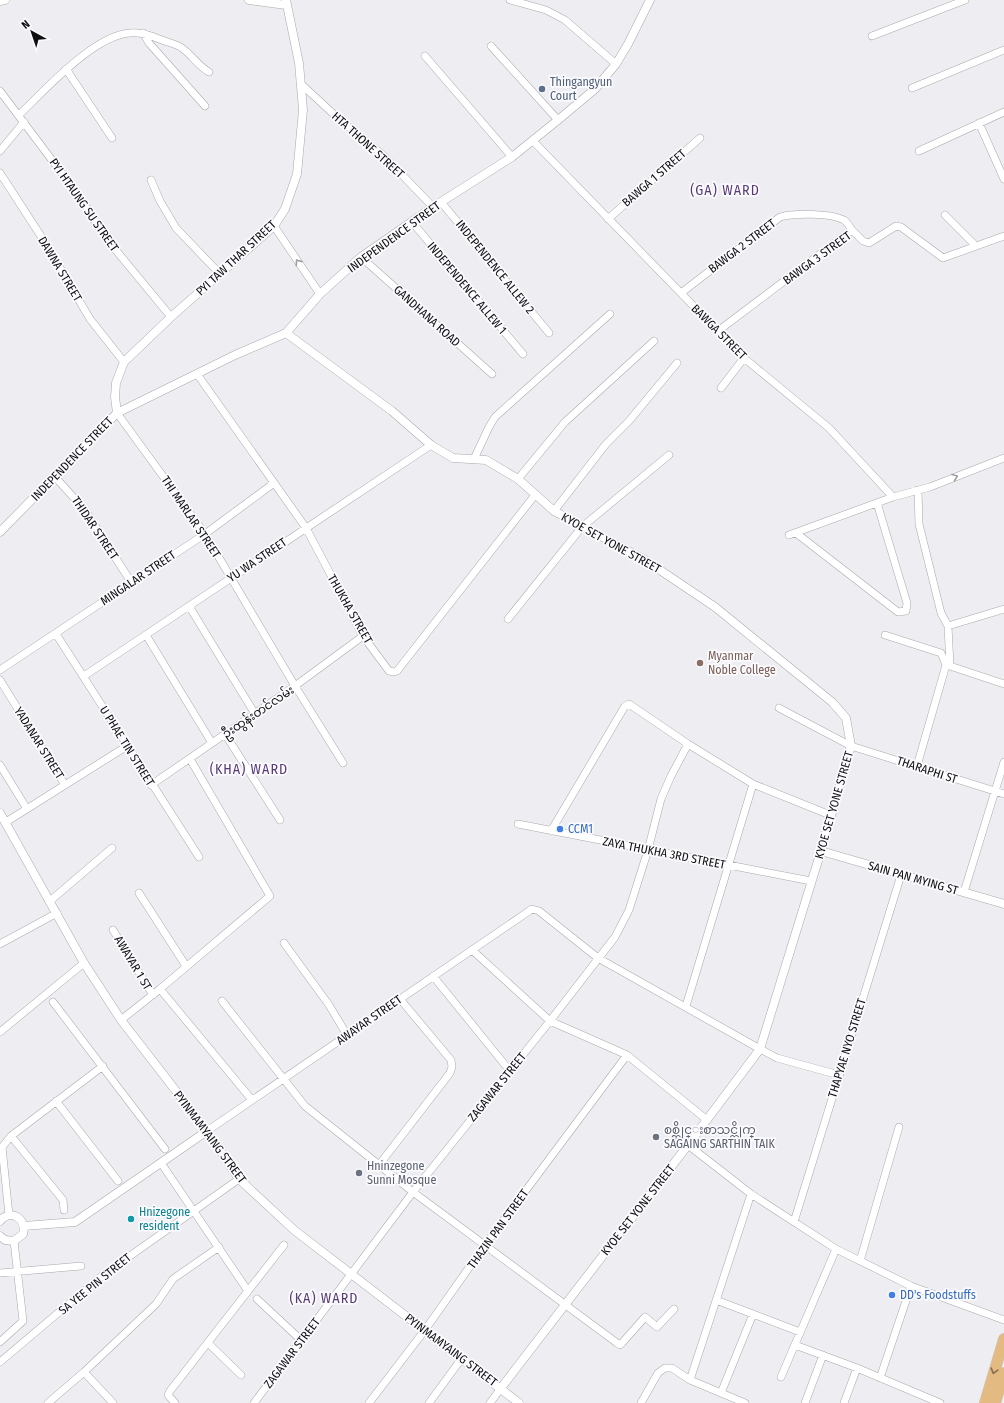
<svg xmlns="http://www.w3.org/2000/svg" width="1004" height="1403" viewBox="0 0 1004 1403" font-family="'Fira Sans Condensed','Noto Sans Myanmar',sans-serif">
<style>
.lines{fill:none;stroke-linecap:round;stroke-linejoin:round}
.minor-casing{stroke:#a9a9ad;stroke-width:8}
.tertiary-casing{stroke:#a9a9ad;stroke-width:9}
.primary-casing{stroke:#cacaca;stroke-width:12}
.minor{stroke:#fff;stroke-width:7}
.tertiary{stroke:#fff;stroke-width:8}
.primary{stroke:#e3ba82;stroke-width:11}
.oneway{stroke:#9f9f9f}
.oneway2{stroke:#846d4f}
.service-dot{fill:#5c6f8a;stroke:#fbfbff;stroke-width:1.5}
.education-dot{fill:#8d6e63;stroke:#fbfbff;stroke-width:1.5}
.shop-dot{fill:#3f7fe0;stroke:#fbfbff;stroke-width:1.5}
.worship-dot{fill:#6b7280;stroke:#fbfbff;stroke-width:1.5}
.culture-dot{fill:#0f9aa8;stroke:#fbfbff;stroke-width:1.5}
.labels{text-anchor:middle;stroke-width:3.5;stroke-linejoin:round;paint-order:stroke}
.service-label{font-size:12px;fill:#4e5e75;stroke:#fbfbff;text-anchor:start}
.street-label{font-size:12px;fill:#0f0f10;stroke:#fbfbff}
.education-label{font-size:12px;fill:#785e54;stroke:#fbfbff;text-anchor:start}
.shop-label{font-size:12px;fill:#366cbe;stroke:#fbfbff;text-anchor:start}
.worship-label{font-size:12px;fill:#5b616d;stroke:#fbfbff;text-anchor:start}
.culture-label{font-size:12px;fill:#0d838f;stroke:#fbfbff;text-anchor:start}
.quarter-label{font-size:14px;letter-spacing:1px;fill:#583a75;stroke:#fbfbff}
</style>
<rect width="100%" height="100%" fill="#eeeef2"/>
<g class="lines">
<!-- minor casing -->
<g class="minor-casing">
<path id="minor" d="M510 0 546 10 565 20 616 64
M143 33 149 43 205 106
M872 36 965 0
M491 46 558 120
M425 56 512 157
M66 69 112 138
M301 84 340 120 383 155 433 207
M912 88 1004 50
M0 91 79 196 105 237 171 317
M19 115C44 91 94 35 130 33 142 32 152 36 162 40 169 43 177 44 182 48 192 55 197 65 209 72
M979 123 1004 179
M533 141 744 358 829 428 893 497 930 487 1004 458
M0 151 24 122
M919 151 1004 112
M0 173 46 244 90 319 124 362
M151 180 160 201 176 228 220 274
M441 202 549 333
M945 215 976 246
M608 219 700 138
M412 222 523 354
M274 226 320 294
M361 257 492 374
M681 293 780 217C794 213 831 213 844 220 847 222 850 227 852 230
M718 331 852 230 863 241 869 243 896 226 901 227 943 258 1004 236
M197 374 306 528 363 636 389 671 394 672 397 671 535 495
M721 388 744 358
M117 413 205 534 295 686 343 763
M474 459 489 427 495 417 610 314
M55 477 85 510 131 582
M518 479 565 422 654 341
M554 511 606 444 629 421 677 363
M796 533 898 612 906 611 907 603 877 503
M789 535 893 497
M189 606 255 714
M508 619 582 527 669 455
M948 626 1004 609
M56 634 199 857
M146 635 212 743
M885 635 941 653 946 665
M950 666 1004 684
M0 670 205 534 274 483
M84 676 431 445
M0 680 65 785
M779 708 851 746 1004 794
M225 734 280 820
M0 765 27 809
M917 766 946 665 950 666 948 626 941 613 919 524 918 490
M151 785 295 686 363 636
M6 822 127 746
M518 824 811 881
M551 831 625 706 629 704 688 744 753 784 830 815
M964 892 1004 762
M139 893 186 966
M50 901 112 848
M113 930 153 995
M284 943 329 1005 347 1035
M0 944 57 913
M472 950 550 1021 627 1055 707 1120
M433 976 510 1071
M160 989 252 1100
M222 1001 305 1106 413 1192 617 1343 620 1345 622 1343 645 1317 657 1327 674 1309
M53 1002 165 1149
M686 1006 753 784
M121 1020 160 989 270 896 190 759
M0 1032 84 963
M56 1101 118 1181
M207 1131 532 909 539 911 598 958 760 1049 777 1058 839 1075
M11 1136 63 1200 64 1210
M688 1145 751 1194 836 1249 911 1286 1004 1320
M161 1163 248 1291 170 1391 168 1395 175 1403
M379 1165 450 1073 452 1067 451 1060 400 999
M9 1215 2 1147 11 1136 103 1066
M794 1222 901 875
M860 1261 899 1127
M0 1273 81 1266
M248 1291 284 1245
M257 1299 301 1340
M716 1300 800 1332
M0 1342 23 1321 14 1241
M208 1343 241 1375
M795 1345 857 1368 940 1403
M0 1362 103 1275 239 1179
M84 1372 113 1403
M781 1377 836 1249
M880 1378 911 1286
M690 1380 751 1194
M721 1393 753 1314
M48 1403 84 1372 156 1304 173 1279 219 1247
M254 1403 413 1192 550 1021 615 937 629 910 648 850 661 799 671 776 688 744
M369 1403 425 1330 485 1245 627 1055
M429 1403 462 1358
M490 1403 501 1388
M641 1403 658 1373 665 1368H672L690 1380 745 1403
M805 1403 823 1355
M844 1403 857 1368"/>
</g>
<!-- tertiary casing -->
<g class="tertiary-casing">
<path id="tertiary" d="M249 0 286 5
M0 1 5 0
M286 333 392 411 431 445 453 458 486 460 518 479 554 511 645 560 715 607 832 702 846 718 851 746 821 851 760 1049 688 1145 501 1388
M117 413 115 397 116 383 124 362 171 317 274 226 285 209 297 174 303 110 299 63 286 0
M0 532 117 413 235 355 286 333 320 294 361 257 433 207 512 157 558 120 595 89 616 64 628 44 650 0
M0 813 84 963 121 1020 207 1131 239 1179 294 1230 519 1403
M821 851 1004 904
M0 1221C11 1208 27 1219 23 1234L14 1241 5 1240 0 1236
M24 1226 75 1222 207 1131"/>
</g>
<!-- primary casing -->
<g class="primary-casing">
<path id="primary" d="M985 1403 1004 1339
M995 1403 1004 1373"/>
</g>
<!-- minor -->
<use href="#minor" class="minor"/>
<!-- tertiary -->
<use href="#tertiary" class="tertiary"/>
<!-- primary -->
<use href="#primary" class="primary"/>
</g>
<!-- one-way arrows -->
<defs><path id="oneway-chevron" d="M-2-3.5L2.5 0L-2 3.5" fill="none" stroke-width="1.6" stroke-linecap="round" stroke-linejoin="round"/></defs>
<g class="oneway">
<use href="#oneway-chevron" transform="translate(298 262) rotate(-125)"/>
<use href="#oneway-chevron" transform="translate(955 477) rotate(-21)"/>
</g>
<use class="oneway2" href="#oneway-chevron" transform="translate(994 1371) rotate(106)"/>
<!-- markers -->
<circle class="service-dot" cx="542" cy="89" r="4"/>
<circle class="education-dot" cx="700" cy="663" r="4"/>
<g class="shop-dot">
<circle cx="560" cy="829" r="4"/>
<circle cx="892" cy="1295" r="4"/>
</g>
<g class="worship-dot">
<circle cx="656" cy="1137" r="4"/>
<circle cx="359" cy="1173" r="4"/>
</g>
<circle class="culture-dot" cx="131" cy="1219" r="4"/>
<g class="labels">
<!-- service labels -->
<g class="service-label">
<text x="550" y="86">Thingangyun<tspan x="550" dy="14">Court</tspan></text>
</g>
<!-- street labels -->
<g class="street-label">
<text transform="translate(368 145) rotate(42)" y="4">HTA THONE STREET</text>
<text transform="translate(654 178) rotate(-41)" y="4">BAWGA 1 STREET</text>
<text transform="translate(84 205) rotate(55)" y="4">PYI HTAUNG SU STREET</text>
<text transform="translate(394 237) rotate(-36)" y="4">INDEPENDENCE STREET</text>
<text transform="translate(742 246) rotate(-37)" y="4">BAWGA 2 STREET</text>
<text transform="translate(236 258) rotate(-43)" y="4">PYI TAW THAR STREET</text>
<text transform="translate(817 258) rotate(-36)" y="4">BAWGA 3 STREET</text>
<text transform="translate(495 267) rotate(51)" y="4">INDEPENDENCE ALLEW 2</text>
<text transform="translate(60 269) rotate(59)" y="4">DAWNA STREET</text>
<text transform="translate(467 288) rotate(50)" y="4">INDEPENDENCE ALLEW 1</text>
<text transform="translate(427 316) rotate(42)" y="4">GANDHANA ROAD</text>
<text transform="translate(719 332) rotate(45)" y="4">BAWGA STREET</text>
<text transform="translate(72 459) rotate(-46)" y="4">INDEPENDENCE STREET</text>
<text transform="translate(191 517) rotate(56)" y="4">THI MARLAR STREET</text>
<text transform="translate(95 528) rotate(56)" y="4">THIDAR STREET</text>
<text transform="translate(611 543) rotate(29)" y="4">KYOE SET YONE STREET</text>
<text transform="translate(257 560) rotate(-34)" y="4">YU WA STREET</text>
<text transform="translate(138 578) rotate(-34)" y="4">MINGALAR STREET</text>
<text transform="translate(350 609) rotate(60)" y="4">THUKHA STREET</text>
<text transform="translate(258 712) rotate(-34)" y="4">ဦးထွန်းတင်လမ်း</text>
<text transform="translate(39 743) rotate(58)" y="4">YADANAR STREET</text>
<text transform="translate(127 746) rotate(58)" y="4">U PHAE TIN STREET</text>
<text transform="translate(927 770) rotate(18)" y="4">THARAPHI ST</text>
<text transform="translate(834 805) rotate(-74)" y="4">KYOE SET YONE STREET</text>
<text transform="translate(664 853) rotate(11)" y="4">ZAYA THUKHA 3RD STREET</text>
<text transform="translate(913 878) rotate(16)" y="4">SAIN PAN MYING ST</text>
<text transform="translate(133 963) rotate(59)" y="4">AWAYAR 1 ST</text>
<text transform="translate(369 1020) rotate(-35)" y="4">AWAYAR STREET</text>
<text transform="translate(847 1048) rotate(-73)" y="4">THAPYAE NYO STREET</text>
<text transform="translate(497 1087) rotate(-51)" y="4">ZAGAWAR STREET</text>
<text transform="translate(210 1137) rotate(53)" y="4">PYINMAMYAING STREET</text>
<text transform="translate(638 1210) rotate(-52)" y="4">KYOE SET YONE STREET</text>
<text transform="translate(498 1229) rotate(-54)" y="4">THAZIN PAN STREET</text>
<text transform="translate(95 1284) rotate(-39)" y="4">SA YEE PIN STREET</text>
<text transform="translate(451 1350) rotate(37)" y="4">PYINMAMYAING STREET</text>
<text transform="translate(292 1353) rotate(-53)" y="4">ZAGAWAR STREET</text>
</g>
<!-- education labels -->
<g class="education-label">
<text x="708" y="660">Myanmar<tspan x="708" dy="14">Noble College</tspan></text>
</g>
<!-- shop labels -->
<g class="shop-label">
<text x="568" y="833">CCM1</text>
<text x="900" y="1299">DD's Foodstuffs</text>
</g>
<!-- worship labels -->
<g class="worship-label">
<text x="664" y="1134">စစ္ကိုင္းစာသင္တိုက္<tspan x="664" dy="14">SAGAING SARTHIN TAIK</tspan></text>
<text x="367" y="1170">Hninzegone<tspan x="367" dy="14">Sunni Mosque</tspan></text>
</g>
<!-- culture labels -->
<g class="culture-label">
<text x="139" y="1216">Hnizegone<tspan x="139" dy="14">resident</tspan></text>
</g>
<!-- quarter labels -->
<g class="quarter-label">
<text x="725" y="195">(GA) WARD</text>
<text x="249" y="774">(KHA) WARD</text>
<text x="324" y="1303">(KA) WARD</text>
</g>
</g>
<!-- north arrow -->
<g transform="translate(32 32) rotate(320)" stroke="#fbfbff" stroke-width="3" paint-order="stroke">
<path d="M0-3L7 15L0 10L-7 15Z" fill="#0f0f10"/>
<text y="-6" font-size="11" font-weight="bold" text-anchor="middle" fill="#0f0f10">N</text>
</g>
</svg>
